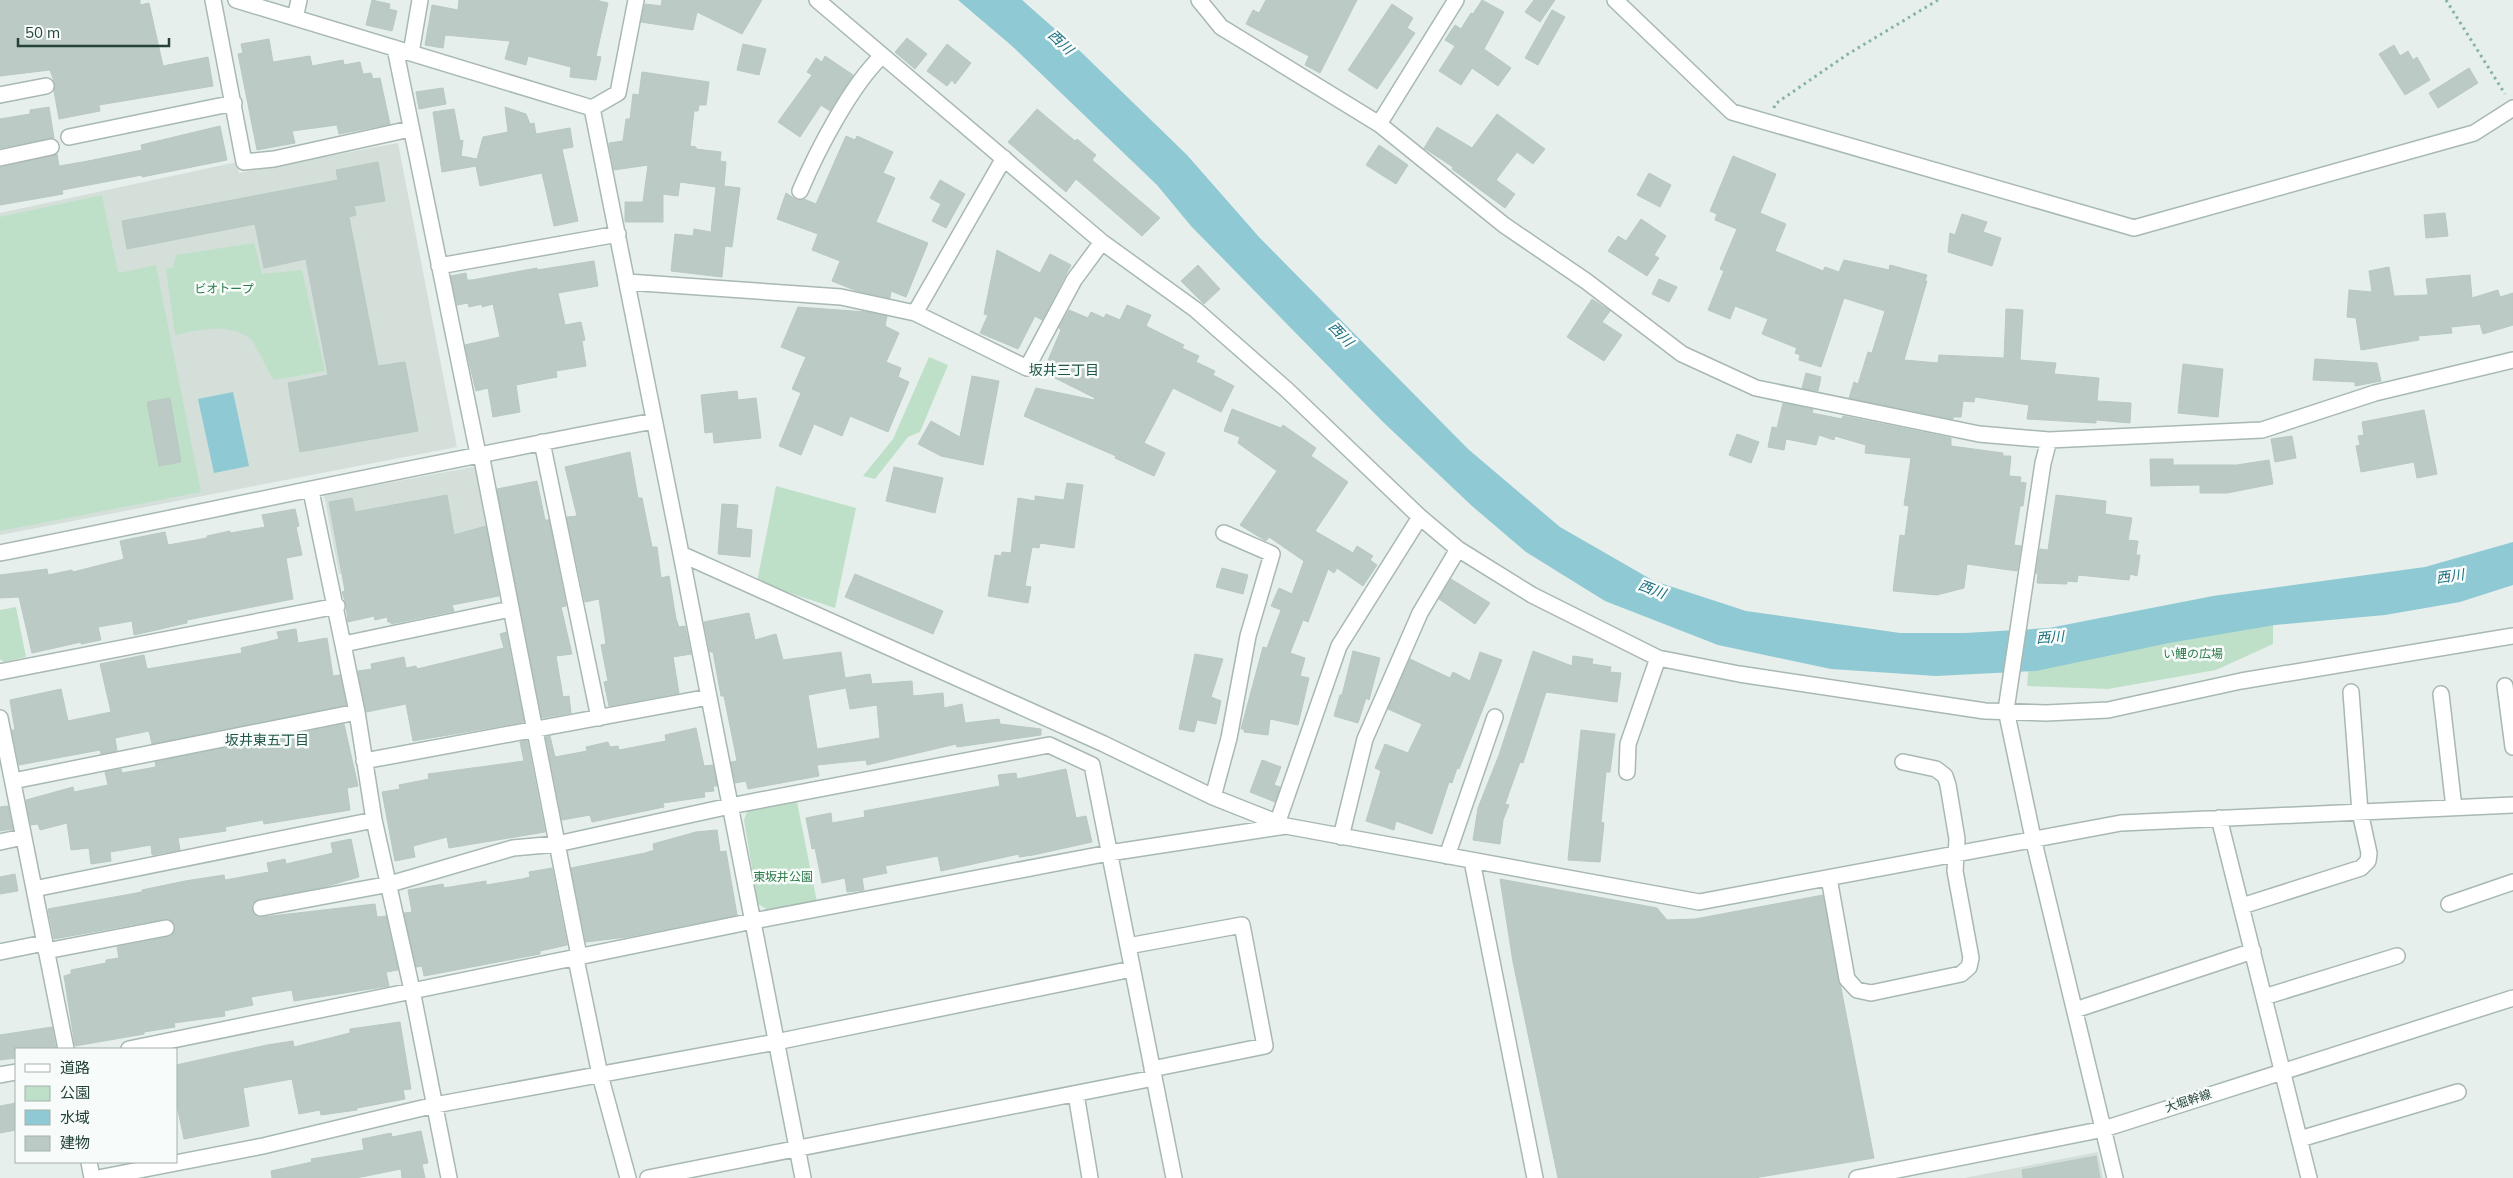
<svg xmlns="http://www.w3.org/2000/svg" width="2513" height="1178" viewBox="0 0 2513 1178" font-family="Mulish,'Noto Sans JP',sans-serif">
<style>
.built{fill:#d4dfda}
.green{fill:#bfe0c8}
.water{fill:#8ec9d4}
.building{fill:#bbcac4;stroke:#b8c9c2;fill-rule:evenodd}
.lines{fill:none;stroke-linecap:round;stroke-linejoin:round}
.minor-casing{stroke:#a8b8b2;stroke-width:18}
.path{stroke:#86b3a5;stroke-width:3;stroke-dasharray:2.5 4;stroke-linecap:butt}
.minor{stroke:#fff;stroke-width:15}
.labels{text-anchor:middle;stroke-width:5;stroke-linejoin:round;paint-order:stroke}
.park-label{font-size:12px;fill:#2d7a4b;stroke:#f7fbf9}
.street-label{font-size:12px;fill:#24423a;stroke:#f7fbf9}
.water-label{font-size:14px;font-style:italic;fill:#1c6f80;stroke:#f7fbf9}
.neighbourhood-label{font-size:14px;fill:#1f5548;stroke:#f7fbf9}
</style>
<rect width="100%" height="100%" fill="#e6efeb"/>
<!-- built -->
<path class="built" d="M398 143 457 447 0 535V213L237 162 239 173Z
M478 466 493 546 339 574 324 495Z
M2098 1152 2103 1178H1964Z"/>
<!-- green -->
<path class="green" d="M102 195 118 273 156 265 201 492 0 531V217Z
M254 243 262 274 302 270 325 371 274 380C268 372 255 343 251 339 229 322 199 330 175 335L166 269 173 267 176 255Z
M929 357 948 365 920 432 908 437 875 479 863 476 893 439Z
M776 486 856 508 835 608 757 582Z
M16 607 26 657 4 662 0 659V610Z
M2273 621V644L2216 670 2108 689 2027 686 2029 664Z
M797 802 817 902 768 910 758 904 744 820 748 809Z"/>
<!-- water -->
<path class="water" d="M958 0H1022L1081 52 1187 155 1259 237 1468 449 1560 527 1654 581 1746 611 1900 633H1965L2049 628 2213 596 2425 567 2513 542V585L2460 602 2385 615 2275 625 2169 643 2036 671 1936 676 1831 669 1718 645 1605 601 1526 552 1472 506 1382 421 1191 226 1157 185 1012 46Z
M233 392 249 466 214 473 198 399Z"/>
<!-- building -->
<path class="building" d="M0 0H140V5L149 3 163 66 208 57 213 86 99 105 100 111 59 119 54 91 55 84 50 70 0 76Z
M372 0 390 4 389 9 397 11 392 31 366 25Z
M459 0H596L608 3 596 56 601 57 596 80 570 77 571 67 528 56 526 65 505 59 510 41 445 35 443 48 425 45 432 5 458 10Z
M662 0H762L742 34 697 12 693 30 641 22 645 4 661 6Z
M1266 0H1357L1320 73 1305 65 1309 56 1246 24 1253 10 1259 13Z
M1482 0 1504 12 1484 49 1511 68 1498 86 1472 68 1461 85 1439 71 1455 46 1445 40 1455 25 1461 29 1471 13 1473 14Z
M1534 0H1555L1540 22 1525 12Z
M1392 4 1413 18 1407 28 1415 33 1377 89 1348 70Z
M1552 10 1565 17 1538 65 1525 58Z
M907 38 927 54 915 69 895 52Z
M269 39 273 62 310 56 312 66 343 60 344 65 360 62 363 74 371 73 373 79 380 78 390 124 339 134 337 125 292 131 295 143 257 150 238 54 243 53 241 44Z
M743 44 766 49 759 75 737 70Z
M947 44 971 63 955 84 952 80 947 86 927 71Z
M2394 45 2400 56 2408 51 2413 60 2417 57 2430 80 2405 95 2379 54Z
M825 56 853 75 830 111 821 105 800 137 778 122 812 75 807 72 816 58 822 62Z
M2469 68 2478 83 2438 108 2429 93Z
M642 72 709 82 706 105H699L698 111H694L690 146 696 147V149L721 152 720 161 726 162 724 186 740 188 732 247 725 246 722 277 671 271 675 234 693 236 694 229 711 232 716 187 680 182 678 196 663 194V222H625V202H643L648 165 614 170 609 143 623 141 626 119H630L633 94 639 95Z
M443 88 446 104 419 109 416 92Z
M49 107 54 138 0 148V119L30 114V110Z
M505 107 526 114 530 124 534 123 536 134 570 128 573 147 562 149 578 221 554 226 542 173 480 186 476 166 442 172 433 112 454 109 460 141 463 140 461 156 477 159 483 137 508 132Z
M1037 109 1075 141 1077 139 1096 155 1092 160 1160 218 1142 236 1076 179 1066 192 1008 142Z
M1497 114 1545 149 1533 164 1517 152 1496 180 1515 194 1505 208 1452 169 1453 167 1424 148 1437 127 1472 148Z
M220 126 227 160 142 177V175L62 190 63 194 0 205V167L57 154 59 166 88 161 142 150 141 145Z
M846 136 855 140 857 136 893 152 883 173 895 178 876 222 928 243 906 297 891 291 890 298 857 291 832 281 840 261 812 250 818 234 777 219 786 193 797 200 804 199 816 204Z
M1379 145 1408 165 1396 184 1366 165Z
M1733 156 1776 174 1760 213 1786 224 1775 251 1823 271 1825 267 1839 272 1844 260 1889 270 1890 265 1927 275 1925 281H1927L1904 360 1938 363 1939 355 2004 358 2006 309 2023 310 2020 360 2056 363 2054 374 2099 378 2097 401 2131 403 2130 423 2096 420V423L2027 419 2029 405 1975 397 1974 402 1963 401 1961 417H1953V419L1849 398 1854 382 1858 384 1868 352 1872 353 1885 311 1844 298 1821 367 1799 360 1800 355 1795 353 1797 348 1762 334 1768 319 1735 306 1730 319 1708 310 1724 271 1720 269 1737 229 1715 220 1717 214 1710 211Z
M378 162 385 201 354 206 356 215 349 217 378 366 405 362 418 431 300 452 288 383 328 375 306 259 264 268 255 224 127 249 122 221 338 180 336 170Z
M1649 173 1671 185 1660 207 1637 195Z
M940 180 965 194 946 228 932 221 941 204 930 198Z
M2445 213 2448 236 2426 238 2424 215Z
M1962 214 1987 222 1983 232 2001 238 1992 266 1948 252 1950 233 1955 235Z
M1641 219 1666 236 1654 255 1659 258 1647 276 1608 251 1618 236 1626 241Z
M997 250 1040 273 1050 254 1071 265 1042 320 1035 316 1018 349 980 333 988 315 984 314Z
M594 261 598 286 558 293 565 325 581 322 585 340 582 341 586 366 556 371 557 377 516 385 520 412 493 417 488 388 476 391 465 345 500 337 493 304 482 307V304L469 307 468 303 457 305 451 276 466 273 467 280H472L537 268V270Z
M1198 265 1220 289 1204 304 1181 281Z
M2389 267 2394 296 2428 295 2426 279 2470 275 2472 298 2498 290 2500 297 2513 293V325L2483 334 2480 324 2451 327 2452 333 2418 336 2419 340 2361 350 2356 318 2347 317 2349 290 2372 292 2369 271Z
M1659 279 1677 287 1669 302 1652 294Z
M1592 299 1610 311 1602 322 1622 335 1604 361 1567 337Z
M1127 305 1151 315 1146 326 1184 345 1182 348 1199 356 1196 362 1215 371 1213 375 1234 386 1221 412 1173 388 1144 443 1165 453 1154 476 1115 458 1116 456 1024 416 1036 388 1094 400 1095 398 1043 372 1061 330 1059 328 1069 310 1088 318 1091 312 1104 318 1106 314 1120 320Z
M798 307 867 312 887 316 885 326 899 333 886 362 901 368 898 377 909 382 888 432 850 416 842 436 814 424 801 455 779 446 801 393 792 389 806 357 781 347Z
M2315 359 2377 363 2381 381 2355 386V382L2313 380Z
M2183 364 2223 369 2218 417 2178 413Z
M1806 373 1821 377 1818 391 1802 388Z
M972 376 999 381 983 465 941 456 918 444 931 421 960 437Z
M737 391 738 400 756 398 761 438 714 443 713 432 705 433 701 395Z
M170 398 181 462 159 466 147 402Z
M1783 403 1813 409 1812 413 1842 419 1843 416 1951 438V446L2003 453V456H2011L2009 476 2021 477 2020 482 2026 483 2023 506H2020L2014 545 2021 546 2017 571 1967 564 1964 588 1937 595 1893 591 1900 535 1905 536 1909 506 1904 505 1911 458 1865 453 1866 445 1835 436 1834 440 1819 435 1816 445 1786 439 1784 450 1768 447 1772 427 1777 428Z
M1232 409 1281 428 1283 425 1316 448 1311 456 1348 482 1315 531 1353 553 1357 546 1373 556 1370 560 1377 565 1363 586 1337 568 1334 573 1328 569 1308 622 1303 620 1290 653 1305 658 1300 676 1309 678 1298 725 1270 719 1268 735 1244 732V729H1241L1263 647 1267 648 1281 610 1271 606 1279 588 1292 594 1304 561 1269 537 1266 541 1240 525 1277 471 1238 443 1240 437 1224 431Z
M2424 410 2437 474 2417 478 2414 462 2361 472 2356 446 2360 445 2358 436 2364 435 2362 422Z
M1737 434 1759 442 1751 463 1729 455Z
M2292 436 2296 458 2275 462 2271 439Z
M630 452 638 498H642L652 547H657L661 578 669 576 676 619 679 627 685 626 691 654 673 657 679 693 609 706 604 682 608 681 601 645 606 644 599 599 585 602 567 517 577 516 565 467Z
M2150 459H2173V465H2237L2269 460 2273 484 2227 493H2200V485L2151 486Z
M894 467 943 478 935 513 886 501Z
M537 481 545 520H549L566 606 561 607 572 654 556 656 563 697 569 696 571 713 542 718 497 489Z
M1067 483 1083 485 1074 548 1040 543 1039 548 1032 547 1025 586 1031 587 1028 603 988 596 995 555 1001 556 1002 552 1011 553 1018 498 1035 501V496L1064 500Z
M447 495 454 535 486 526 499 596 452 605 454 611 391 624V622H388L387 617 375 620 374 616 348 622 346 604 342 592 345 591 329 502 352 498 355 512Z
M2056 495 2106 501 2105 514 2132 518 2128 540 2138 541 2136 555H2140L2137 576 2130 574 2129 580 2078 575 2077 582 2067 581V584L2037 583 2038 574 2036 573 2040 549 2048 550Z
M722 504 738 505 736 528 752 530 750 557 718 554Z
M295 509 299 526 296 527 302 555 286 558 293 599 187 620V623L134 635 132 621 98 627 101 640 81 644V642L32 653 19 597 0 598V575L47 569 48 575 72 570 73 572 124 559 120 541 165 532 168 545 207 538V536L230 531V533L265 527 262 515Z
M1222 568 1248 575 1243 594 1216 587Z
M855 574 943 611 933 634 845 597Z
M1451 579 1490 603 1475 624 1439 599Z
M749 613 755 640 776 634 783 660 841 652 845 678 870 674 872 684 912 681 913 696 943 693 944 708 962 704 965 723 999 719 1000 724 1041 729V735L957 747 956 744 867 765 866 760 817 765 819 776 748 789 746 781 735 783 731 762 737 761 724 696H721L713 652H710L704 622ZM846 688 850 709 877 705 880 738 817 749 808 695Z
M296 629 298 643 327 638 333 676 340 675 346 705 152 744 149 731 115 738 117 751 101 754 100 750 19 765 12 730H15L10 700 61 689 68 721 111 712 100 664 144 655 147 669 242 653 241 648 279 639 277 632Z
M506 632 524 722 413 741 406 704 366 712 358 671 372 669 371 664 404 657 406 668 416 666 417 669 504 648 500 634Z
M1353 651 1380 658 1369 700 1366 698 1358 723 1334 716 1340 695H1342Z
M1533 651 1572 666 1573 656 1593 659 1592 664 1611 667 1610 672 1621 673 1617 702 1546 692 1523 763 1520 762 1505 804 1509 805 1503 820 1500 844 1473 840 1478 808 1499 755Z
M1480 652 1502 660 1459 769 1457 768 1452 783 1449 782 1432 834 1396 821 1394 830 1366 821 1381 771 1375 768 1385 744 1408 753 1422 724 1388 709 1410 659 1450 678 1453 672 1470 681Z
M1195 654 1223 659 1211 697 1221 701 1216 724 1197 720 1194 732 1179 729Z
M344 724 358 786 347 788 350 810 264 824 263 820 225 827 226 831 178 838 180 850 152 855 151 845 110 852 111 861 91 864 89 848 71 850 67 823 40 830 38 824 31 825 26 800 73 787 74 792 108 785 105 772 121 769 122 773 156 767 155 762Z
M696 728 704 766 713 765 717 786H713L714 791 704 792 705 797 663 803 664 807 592 822 590 815 562 820 546 737 550 736 555 757 587 751 586 747 608 742 610 747 618 746 619 750 666 741 665 735Z
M1581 730 1615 734 1610 772H1606L1601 822 1604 823 1600 862 1568 860Z
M527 740 545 832 449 848 447 837 413 846 415 857 395 861 382 792 400 789 399 785 429 779 428 774 524 761 520 742Z
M1262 760 1281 767 1274 785 1280 787 1275 802 1250 792Z
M1066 769 1076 818 1086 816 1092 842 1033 855 1019 857V854L941 871 938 856 885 866 887 873 862 878 864 890 847 892 845 878 822 883 815 848 812 849 806 818 831 813 832 823 865 817 864 811 1000 786 998 775 1016 773 1017 779Z
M8 806 13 829 0 831V807Z
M717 830 720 852 726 851 737 915 627 937 586 942 571 868 645 853 654 850 653 844 696 832Z
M351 839 359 877 324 887 259 899 252 904V910L257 917H263L375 904 377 917 386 916 398 970 386 972 389 986 294 1001 292 990 251 997 253 1005 224 1011 225 1016 174 1023 175 1027 144 1032V1034L75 1046 64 976 71 974V970L106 963V960L119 958 117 947 168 937 172 935 175 927 173 922 164 919 54 939 48 909 142 892V890L185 881 224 875 225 880 269 872 267 863 285 859 286 864 333 853 331 843Z
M552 868 567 945 540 951V954L424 976 422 966 416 967 404 913 412 912 408 890 443 884 444 888 486 881V885L522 879 530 877 529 872Z
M15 874 18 891 0 894V877Z
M1500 879 1657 908 1667 920 1695 919 1823 895 1874 1158 1754 1178H1558L1513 962Z
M400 1022 411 1089 403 1090 405 1099 357 1108V1110L321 1115 320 1110 299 1114 292 1079 243 1088 249 1126 184 1139 176 1101V1065L267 1045 293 1041 294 1047 350 1033V1029Z
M52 1027 56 1049H16V1058L0 1060V1035Z
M16 1103V1130L0 1133V1106Z
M421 1131 428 1163 422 1164 425 1178H402L401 1169 356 1178H272L271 1171 312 1162 311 1159 364 1150 362 1139 391 1133 392 1137Z
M2096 1156 2100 1178H2023L2022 1170Z"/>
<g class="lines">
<!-- minor casing -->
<g class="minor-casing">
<path id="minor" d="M213 0 244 162 274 159 410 129
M236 0 592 108 681 554 1104 744 1213 797 1286 826 1699 902 2121 823 2513 805
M817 0 1102 242 1196 310 1286 389 1420 517 1458 549 1532 595 1658 658 1739 674 1985 711 2046 713 2108 710 2241 681 2513 636
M1199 0 1221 27 1379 124 1504 225 1586 281 1682 354 1756 388 1979 434 2049 440 2262 430 2375 393 2513 360
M1615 0 1732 112 2134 228 2474 133 2513 108
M295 18 299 0
M395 48 478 454
M411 53 420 0
M0 95 46 86
M592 108 618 93 636 0
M1379 124 1456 0
M69 137 234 103
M0 158 51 147
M800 191C817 151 851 85 882 56
M439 266 618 234
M627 282 841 297 915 313 1027 368 1074 280 1102 242
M915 313 1004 158
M2049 440 2043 463 2006 710 2033 838 2115 1178
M542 442 599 718
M481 454 579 956
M311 491 357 712 374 820 412 990 449 1178
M0 553C218 509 435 462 654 421
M681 554 803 1178
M344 644 501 611
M0 672 337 606
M2505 686 2513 747
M2441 694 2454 808
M0 718 66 1049
M364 761 709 697
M1627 772 1628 744 1658 658
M13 781 357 712
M1213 797 1229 738 1248 636 1272 554 1224 533
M2219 818 2309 1178
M1278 821 1339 646 1420 517
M1341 837 1365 739 1420 613 1458 549
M0 842 23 837
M1447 856 1495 717
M1472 861 1535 1178
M1829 878 1847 979 1857 990 1871 993 1961 974 1969 967 1971 958 1955 871 1957 839 1948 785 1945 776 1936 769 1903 762
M34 889 374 820
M2449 904 2513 882
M2242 906 2361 868 2368 861 2369 853 2360 812 2351 692
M261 908 390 884 513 848 557 844 730 806 1049 745 1092 765 1174 1178
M1128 946 1242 925 1265 1046 1152 1069
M46 951 166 928
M0 952 44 943
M576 959 600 1075 628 1178
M2264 997 2397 956
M2075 1010 2253 951
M129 1049 753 921 1109 853 1286 826
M0 1075 16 1072
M1076 1094 1090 1178
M2300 1139 2458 1092
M89 1162 92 1178
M98 1178 263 1146 435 1105 776 1042 1132 969
M648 1178 1154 1078
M1857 1178 2104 1129 2513 998"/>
</g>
<!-- path -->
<path class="path" d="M2446 0 2505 94
M1774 108 1775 104 1848 54 1938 0"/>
<!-- minor -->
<use href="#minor" class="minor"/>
</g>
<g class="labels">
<!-- park labels -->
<g class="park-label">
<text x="224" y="293">ビオトープ</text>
<text x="2193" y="658">い鯉の広場</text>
<text x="783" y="881">東坂井公園</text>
</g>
<!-- street labels -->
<g class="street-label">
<text transform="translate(2188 1101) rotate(-18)" y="4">大堀幹線</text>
</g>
<!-- water labels -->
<g class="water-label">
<text transform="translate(1061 42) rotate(43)" y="5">西川</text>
<text transform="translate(1341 334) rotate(46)" y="5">西川</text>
<text transform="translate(2450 576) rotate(-8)" y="5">西川</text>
<text transform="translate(1652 589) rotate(21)" y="5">西川</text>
<text transform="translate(2050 637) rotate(-4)" y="5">西川</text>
</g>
<!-- neighbourhood labels -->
<g class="neighbourhood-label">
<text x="1064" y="375">坂井三丁目</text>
<text x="267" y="745">坂井東五丁目</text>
</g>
</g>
<!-- legend -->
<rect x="15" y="1048" width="162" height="115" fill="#f7fbf9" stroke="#a3b1ad"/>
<rect x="25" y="1064" width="25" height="8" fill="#ffffff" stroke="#a3b1ad"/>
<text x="60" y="1073" font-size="15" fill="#24423a">道路</text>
<rect x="25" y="1086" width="25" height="15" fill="#bfe0c8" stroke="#a3b1ad"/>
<text x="60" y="1098" font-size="15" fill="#24423a">公園</text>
<rect x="25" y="1110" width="25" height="15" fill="#8ec9d4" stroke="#a3b1ad"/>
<text x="60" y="1123" font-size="15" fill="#24423a">水域</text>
<rect x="25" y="1136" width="25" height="15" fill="#bbcac4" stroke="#a3b1ad"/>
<text x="60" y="1148" font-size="15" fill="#24423a">建物</text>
<!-- scale -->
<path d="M18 38v8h151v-8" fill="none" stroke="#24423a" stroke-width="2.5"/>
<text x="25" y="38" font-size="15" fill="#24423a" stroke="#f7fbf9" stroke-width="4" paint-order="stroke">50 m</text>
</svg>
